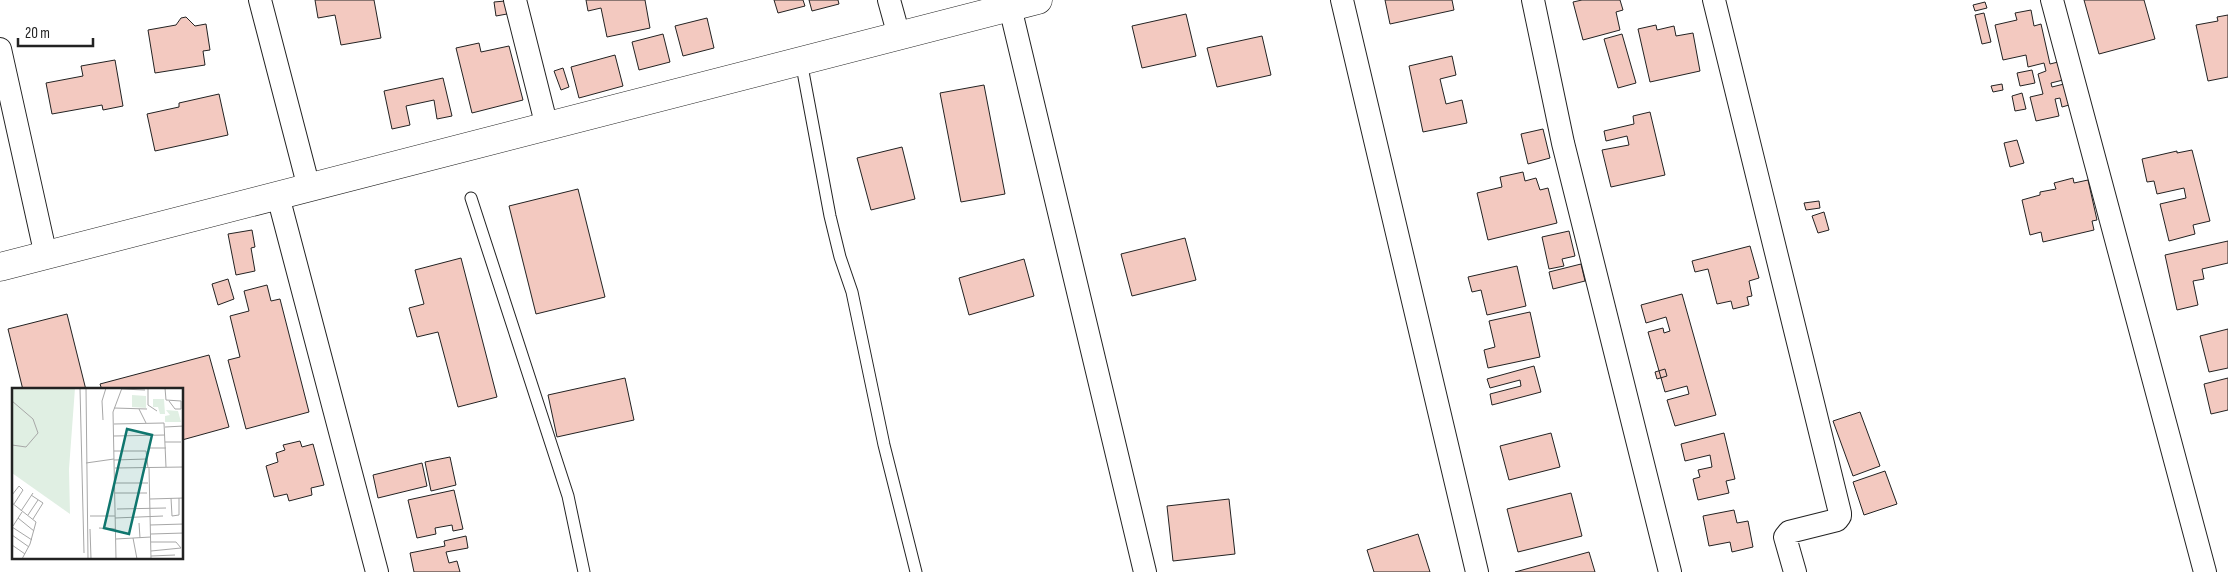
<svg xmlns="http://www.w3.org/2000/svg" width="2228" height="572" viewBox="0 0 2228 572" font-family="'Sofia Sans Condensed',sans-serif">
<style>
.building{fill:#f3c9c0;stroke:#222}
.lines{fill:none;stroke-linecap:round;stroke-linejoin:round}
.lane-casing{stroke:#222;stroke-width:13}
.street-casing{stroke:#222;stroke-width:24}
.secondary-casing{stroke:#222;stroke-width:29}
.lane{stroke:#fff;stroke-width:11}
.street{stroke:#fff;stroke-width:22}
.secondary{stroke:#fff;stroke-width:28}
.inset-road{fill:none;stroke:#a7a7a7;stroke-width:1}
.view{fill:#0f766e;fill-opacity:0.15;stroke:#0f766e;stroke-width:2.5}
.inset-edge{fill:none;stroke:#222;stroke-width:2.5}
</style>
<rect width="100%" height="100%" fill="#fff"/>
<!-- building -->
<path class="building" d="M315 0H374L381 38 341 45 335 15 318 18Z
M586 0H645L650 28 607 37 601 8 588 11Z
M774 0H803L805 6 778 13Z
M809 0H838L839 4 812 11Z
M1385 0H1452L1454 10 1390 24Z
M1582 0H1620L1623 10 1616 12 1620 30 1583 40 1573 2Z
M2084 0H2144L2155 39 2099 54Z
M505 1 507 14 496 16 494 2Z
M1985 2 1987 8 1975 11 1973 5Z
M2031 10 2034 26 2041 24 2050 64 2058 62 2063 80 2051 83 2052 87 2064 84 2069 105 2062 107 2060 98 2055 99 2059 116 2036 121 2030 97 2043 94 2038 74 2046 71 2044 63 2028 67 2026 55 2003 60 1995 25 2017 20 2015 13Z
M1984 13 1991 42 1982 44 1975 15Z
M1186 14 1196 56 1142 68 1132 26Z
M2228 15V77L2208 81 2196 25 2218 21 2217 17Z
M186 17 195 26 206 24 210 50 203 51 205 65 155 73 148 30 176 25 181 18Z
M707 18 714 48 683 56 675 26Z
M1656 25 1657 30 1674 26 1676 36 1693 33 1700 71 1650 82 1638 29Z
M663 34 670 62 639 70 632 42Z
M1622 34 1636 83 1618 88 1604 39Z
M1262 36 1271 75 1217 87 1207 48Z
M479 43 481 52 509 46 523 100 472 113 456 48Z
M615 55 623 86 579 98 571 67Z
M1452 56 1456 75 1440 79 1446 104 1462 100 1467 123 1423 132 1409 66Z
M115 60 123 106 103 110 102 105 52 114 46 83 83 76 81 66Z
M563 68 569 87 561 90 554 71Z
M2032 70 2035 83 2020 86 2017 73Z
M443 78 452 116 437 119 434 100 406 106 410 125 392 129 384 91Z
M2002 84 2003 90 1993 92 1991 86Z
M984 85 1005 194 961 202 940 93Z
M2022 93 2026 109 2015 111 2012 96Z
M219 94 228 135 155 151 147 114 179 107V103Z
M1650 112 1665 175 1611 187 1602 150 1629 145 1627 136 1606 141 1604 131 1634 124 1633 116Z
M1543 129 1550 158 1528 164 1521 134Z
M2017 140 2024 163 2010 167 2004 143Z
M902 147 915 199 871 210 857 158Z
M2192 150 2210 221 2193 225 2195 234 2169 241 2160 204 2186 198 2184 188 2157 194 2154 181 2147 182 2142 159 2177 151V153Z
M1523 172 1525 181 1536 178 1540 190 1548 188 1557 223 1488 240 1477 193 1502 187 1500 177Z
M2073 178 2074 183 2088 180 2097 220 2092 221 2094 230 2043 242 2041 232 2030 235 2022 200 2040 195V192L2056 189 2054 183Z
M578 189 605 297 536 314 509 206Z
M1819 201 1820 208 1806 210 1804 203Z
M1824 212 1829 230 1818 233 1812 216Z
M252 230 255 247 251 248 255 271 236 275 228 234Z
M1569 231 1575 256 1562 259 1564 266 1549 269 1542 237Z
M1185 238 1196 280 1132 296 1121 254Z
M2228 241V263L2202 269 2204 279 2193 281 2198 305 2177 310 2165 255Z
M1750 246 1759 278 1749 281 1752 296 1747 297 1749 305 1733 309 1731 301 1717 304 1708 269 1695 272 1692 261Z
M461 258 497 397 458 407 438 332 417 337 409 308 424 304 415 270Z
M1024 259 1034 296 969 315 959 278Z
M1581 264 1585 281 1553 289 1549 272Z
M1517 266 1526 306 1487 315 1481 290 1472 292 1468 277Z
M228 279 234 299 218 305 212 284Z
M267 285 271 301 280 299 309 412 246 429 228 360 240 357 230 316 249 311 244 291Z
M1682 294 1716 415 1675 426 1667 400 1689 394 1687 386 1665 392 1648 332 1663 328 1664 333 1670 331 1666 317 1646 323 1641 305Z
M1530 312 1540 357 1488 368 1484 350 1495 347 1489 321Z
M67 314 86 390H23L8 329Z
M2228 329V368L2209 372 2200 336Z
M209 355 229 427 182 440V390H102L100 384Z
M1534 366 1541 392 1492 405 1490 394 1521 386 1520 380 1490 388 1487 379Z
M1665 369 1667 376 1657 379 1655 372Z
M625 378 634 420 557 437 548 395Z
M2228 378V410L2211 414 2204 384Z
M1860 412 1880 466 1853 476 1833 421Z
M1551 433 1560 467 1509 480 1500 446Z
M1724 433 1735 479 1726 481 1729 493 1698 500 1693 479 1700 477 1698 470 1712 467 1710 455 1685 461 1681 444Z
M300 441 302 447 313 444 324 485 311 488 312 495 289 501 287 494 274 497 266 466 278 462 276 453 285 450 283 445Z
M450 457 456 485 431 491 425 462Z
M422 463 427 486 378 498 373 475Z
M1885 471 1897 504 1864 515 1853 482Z
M454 490 463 529 453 531 452 525 435 528 436 534 417 538 408 500Z
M1571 493 1582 536 1518 552 1507 509Z
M1229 499 1235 554 1173 561 1167 506Z
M1734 510 1737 523 1748 521 1753 547 1732 552 1730 542 1709 546 1703 516Z
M1418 534 1430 572H1374L1367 550Z
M466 536 468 548 446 552 449 563 457 561 460 572H414L410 553 445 546 444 541Z
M1589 552 1595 572H1515Z"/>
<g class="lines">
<!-- lane casing -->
<g class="lane-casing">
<path id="lane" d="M801 61 830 216 840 257 852 292 884 445 916 572
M471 198 568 496 584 572"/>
</g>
<!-- street casing -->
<g class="street-casing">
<path id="street" d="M260 0 309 188
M515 0 547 127
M889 0 899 36
M1342 0 1477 572
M1533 0 1563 143 1670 572
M1714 0 1840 513V516L1837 520 1789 532 1785 537 1795 572
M2052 0 2205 572
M1010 7 1145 572
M0 49 46 256
M278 196 377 572"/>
</g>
<!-- secondary casing -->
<g class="secondary-casing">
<path id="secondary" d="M0 267 1038 0"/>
</g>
<!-- lane -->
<use href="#lane" class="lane"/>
<!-- street -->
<use href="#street" class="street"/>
<!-- secondary -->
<use href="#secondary" class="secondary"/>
</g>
<!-- overview -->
<g transform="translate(12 388)">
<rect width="171" height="171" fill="#fff"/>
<path d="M0 0H63L57 81 58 126 0 85ZM120 7 134 8V20L120 19ZM141 11H152L153 26H148L146 19H141ZM154 22 166 23 169 34H153V28L158 27Z" fill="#e0efe3"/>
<path class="inset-road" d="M68 0 72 165M74 0 76 171M136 0V17L145 23M153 0 154 12 169 13V21H163L157 13M110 1 133 2M0 13 21 31 26 45 14 59 0 57M102 20 135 21M127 21 134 35M91 32 90 13 94 0M102 36 152 35 154 79M153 39 172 38M102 48 153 47M153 54H169M138 60H154M102 63H134L136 80M102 72 135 71M74 75 102 71M103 80 172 79M137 80 139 171M102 95H136M103 105H135M0 107 7 98 11 102 2 116M19 107 31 115 21 131M159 110 160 128 167 127V110M138 111 172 110M0 115 24 134 18 156 10 171M105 121 154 120M9 123 21 105M16 127 26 112M78 128H103M6 130 22 143M103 130 151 128M127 135 128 150M138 137 172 136M1 138 10 124M0 139 20 152M87 140 103 141M78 141 79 171M139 146 172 145M0 147 17 159M121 150 125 171M104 151 139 149M139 154H164L169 160 139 163M0 157 13 166M139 168 163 167M104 171 101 24 110 0"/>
<path class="view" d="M115 41 140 47 117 146 92 140Z"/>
<rect width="171" height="171" class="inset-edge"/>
</g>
<!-- scale -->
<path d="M18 38v8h75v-8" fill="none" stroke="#222222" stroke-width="2.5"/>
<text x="25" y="38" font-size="15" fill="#222222" stroke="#ffffff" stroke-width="4" paint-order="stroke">20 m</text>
</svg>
